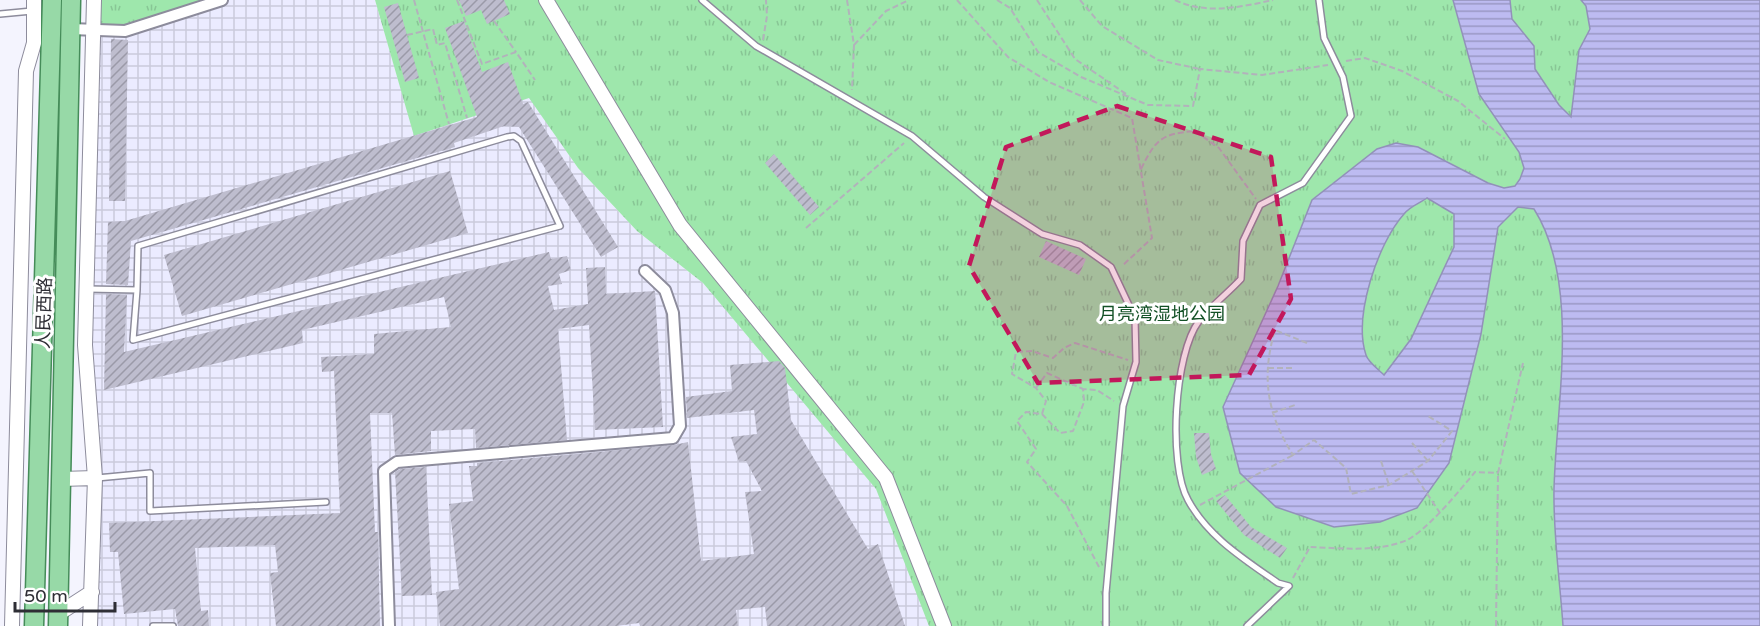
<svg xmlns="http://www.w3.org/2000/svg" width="1760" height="626" viewBox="0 0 1760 626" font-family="'Varela Round','Noto Sans SC',sans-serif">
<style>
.industrial{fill:url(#industrial-grid)}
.park{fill:url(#park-tufts)}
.water{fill:url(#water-rules);stroke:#9291b9;stroke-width:1.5;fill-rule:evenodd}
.building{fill:url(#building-hatch)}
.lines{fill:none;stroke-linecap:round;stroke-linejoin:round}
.service-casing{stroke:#8d8c9c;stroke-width:8}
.minor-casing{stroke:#8d8c9c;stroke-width:14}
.tertiary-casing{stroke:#8d8c9c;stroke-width:16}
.primary-casing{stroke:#458c59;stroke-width:21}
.path{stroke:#b2b2bb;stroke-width:2;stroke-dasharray:6 3;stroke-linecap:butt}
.service{stroke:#fff;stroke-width:5}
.minor{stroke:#fff;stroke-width:10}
.tertiary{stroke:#fff;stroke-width:14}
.primary{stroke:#97d9a7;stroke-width:18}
.marked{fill:#c2185b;fill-opacity:0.2;stroke:#c2185b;stroke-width:4.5;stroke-dasharray:12 8;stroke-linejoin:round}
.labels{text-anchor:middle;stroke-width:6;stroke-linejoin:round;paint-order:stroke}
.street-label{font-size:18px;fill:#2e2e35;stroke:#fff}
.park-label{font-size:18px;fill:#135126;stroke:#fff}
</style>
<defs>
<pattern id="industrial-grid" width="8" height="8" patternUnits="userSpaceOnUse" patternTransform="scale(1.5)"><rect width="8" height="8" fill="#ebebff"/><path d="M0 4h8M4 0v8" fill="none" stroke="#cacadb"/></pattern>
<pattern id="park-tufts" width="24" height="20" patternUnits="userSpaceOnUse" patternTransform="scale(1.5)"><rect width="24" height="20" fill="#9ee7ac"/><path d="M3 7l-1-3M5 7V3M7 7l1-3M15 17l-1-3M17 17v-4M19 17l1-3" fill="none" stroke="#88c695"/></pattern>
<pattern id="water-rules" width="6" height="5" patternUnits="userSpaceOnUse" patternTransform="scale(1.5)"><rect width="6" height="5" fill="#bdbbf1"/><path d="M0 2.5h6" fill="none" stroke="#9a98c4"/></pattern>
<pattern id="building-hatch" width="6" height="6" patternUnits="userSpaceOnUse" patternTransform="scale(1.5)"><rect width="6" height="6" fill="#bebdce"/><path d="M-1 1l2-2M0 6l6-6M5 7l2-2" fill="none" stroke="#9b9aa8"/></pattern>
</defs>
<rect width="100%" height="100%" fill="#f4f4fe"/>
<!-- industrial -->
<path class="industrial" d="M222 0H375L414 135 529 97 578 168 637 231 703 283 877 489 944 626H90L92 592 85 345 94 30Z"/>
<!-- park -->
<path class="park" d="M94 0H222L125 31 94 30Z
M375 0H1608L1583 626H929L876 489 703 283 637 231 578 168 529 98 414 136Z"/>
<!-- water -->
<path class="water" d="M1453 0H1510L1512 19 1534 46 1535 69 1559 105 1571 117 1579 50 1590 29 1586 6 1581 0H1760V626H1563C1560 581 1553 534 1554 489 1556 406 1581 283 1534 209L1518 207 1498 227 1481 334 1449 463 1417 508 1380 522 1334 527 1276 507 1240 473 1223 407 1278 286 1312 200 1377 149 1396 143 1418 147 1488 183 1504 188 1515 186 1520 179 1524 168 1519 152 1479 94ZM1427 198 1454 214V247L1411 339 1384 375C1379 370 1368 362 1366 355 1353 316 1378 243 1404 214 1409 207 1420 203 1427 198Z"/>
<!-- building -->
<path class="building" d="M459 0H504L510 14 487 24 481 10 466 16Z
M398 3 419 78 405 82 384 7Z
M464 21 482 72 508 62 523 104 528 102 618 247 601 257 519 127 504 126 454 143 455 147 131 241 128 285 106 284 108 222 125 221 477 117 445 28Z
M111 39 128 40 125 201H109Z
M774 154 819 207 810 215 765 163Z
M450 171 468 233 182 316 164 255Z
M1046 241 1086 259 1079 275 1039 257Z
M549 252 551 259 567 256 571 270 559 274 562 284 548 286 554 310 588 304 586 268 605 267 606 294 655 291 663 427 595 430 589 325 558 329 567 440 476 448 475 429 431 431V451L395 455 392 413H370L375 532H378L380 626H276L270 573 278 572 275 545 195 548 201 611 208 610 209 626H178L175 609 124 614 118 552H110L109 523 340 513 334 371 322 372 321 357 374 354V334L451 327 444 297 302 330 303 343 104 390 106 294 127 295 124 352Z
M779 361 785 368 791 420 868 549 878 544 905 626H767L765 607 736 610 738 626H640L639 623 616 626H440L436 592 459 589 449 504 473 501 469 466H477V463L674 445 688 442 701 561 754 554 745 492 762 491 746 461 739 462 731 437 757 434 754 410 687 418 686 397 732 391 730 365Z
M1194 433H1209L1211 454 1216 469 1202 475 1196 457Z
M426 467 432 595 402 596 395 472 400 469Z
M1225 495 1251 527 1287 548 1280 558 1244 535 1216 501Z"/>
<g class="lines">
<!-- service casing -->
<g class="service-casing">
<path id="service" d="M702 0 756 46 912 136 984 197 1042 234 1080 245 1111 267 1135 318 1136 362 1123 406 1106 593V626
M0 14 32 11
M88 289 137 290 138 246 507 137 514 136 521 141 560 226 133 340 137 290
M97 478 150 473V511L326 502
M153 626H173
M1247 626 1289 586 1278 583C1244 559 1208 537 1188 500 1168 464 1174 354 1199 321 1211 306 1228 293 1241 279L1243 241 1260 205 1303 183 1351 116 1343 77 1324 38 1319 0"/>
</g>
<!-- minor casing -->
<g class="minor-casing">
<path id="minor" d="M71 29 125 31 222 0
M389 626 384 471 397 462 673 438 680 426 673 313 665 290 645 271"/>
</g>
<!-- tertiary casing -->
<g class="tertiary-casing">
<path id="tertiary" d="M546 0 680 225 886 478 944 626
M61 479 95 478
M58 614 92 592
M12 626 26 71 34 43V0
M90 626 95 478 85 345 94 0"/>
</g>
<!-- primary casing -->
<g class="primary-casing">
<path id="primary" d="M34 626 52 0
M58 626 71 0"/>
</g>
<!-- path -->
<path class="path" d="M414 0 449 124
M457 0 482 64 516 52 535 80
M847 0 854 45 852 90
M957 0 1008 57 1049 82 1132 118 1152 238 1122 266
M997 0 1010 8 1038 52 1081 77 1148 105 1193 106 1200 69 1262 75 1328 65
M1037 0 1075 59 1129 96
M1080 0 1102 26 1158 60 1200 69
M1175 0C1206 15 1241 7 1273 0
M494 21 516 52
M407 35 433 29 437 45 445 43 467 118
M763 40 767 16 766 0
M854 45 886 11 909 0
M1346 61 1365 58 1402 71 1458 101 1505 139
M1141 169C1156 139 1161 134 1195 131L1219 148 1256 199
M806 228 904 143
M1307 343 1275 330C1261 377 1267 414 1293 455L1314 440 1346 468 1351 494 1389 485 1428 461 1452 431 1428 416
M1268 368H1292
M1036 388 1047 373 1083 389
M1272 413 1295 405
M1042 414 1060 433 1073 431 1084 402 1083 389 1097 390 1114 401
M1412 443 1428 461
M1381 461 1389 485
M1412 471 1440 513
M1200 505 1293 455
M1099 567 1067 506 1027 462 1036 449 1017 421 1026 412 1042 414 1046 401 1036 388 1012 374 1016 352 1032 351 1053 358 1064 348 1075 343 1128 360
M1293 578 1310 547C1339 548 1374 552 1402 542 1423 536 1460 490 1475 472L1498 473
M1496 626 1498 473 1523 363"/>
<!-- service -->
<use href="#service" class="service"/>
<!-- minor -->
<use href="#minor" class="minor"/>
<!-- tertiary -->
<use href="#tertiary" class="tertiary"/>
<!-- primary -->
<use href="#primary" class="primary"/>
</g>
<!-- marked area -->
<path class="marked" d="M1117 106 1271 157 1291 299 1249 375 1038 383 969 266 1006 147Z"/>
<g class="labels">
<!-- street labels -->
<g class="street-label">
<text transform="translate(44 313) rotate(-88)" y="6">人民西路</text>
</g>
<!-- park labels -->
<g class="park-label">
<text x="1162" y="320">月亮湾湿地公园</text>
</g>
</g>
<!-- scale -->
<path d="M15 602v9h100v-9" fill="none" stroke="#2e2e35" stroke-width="3"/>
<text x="24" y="602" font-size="18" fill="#2e2e35" stroke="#ffffff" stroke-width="4.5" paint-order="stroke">50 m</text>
</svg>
